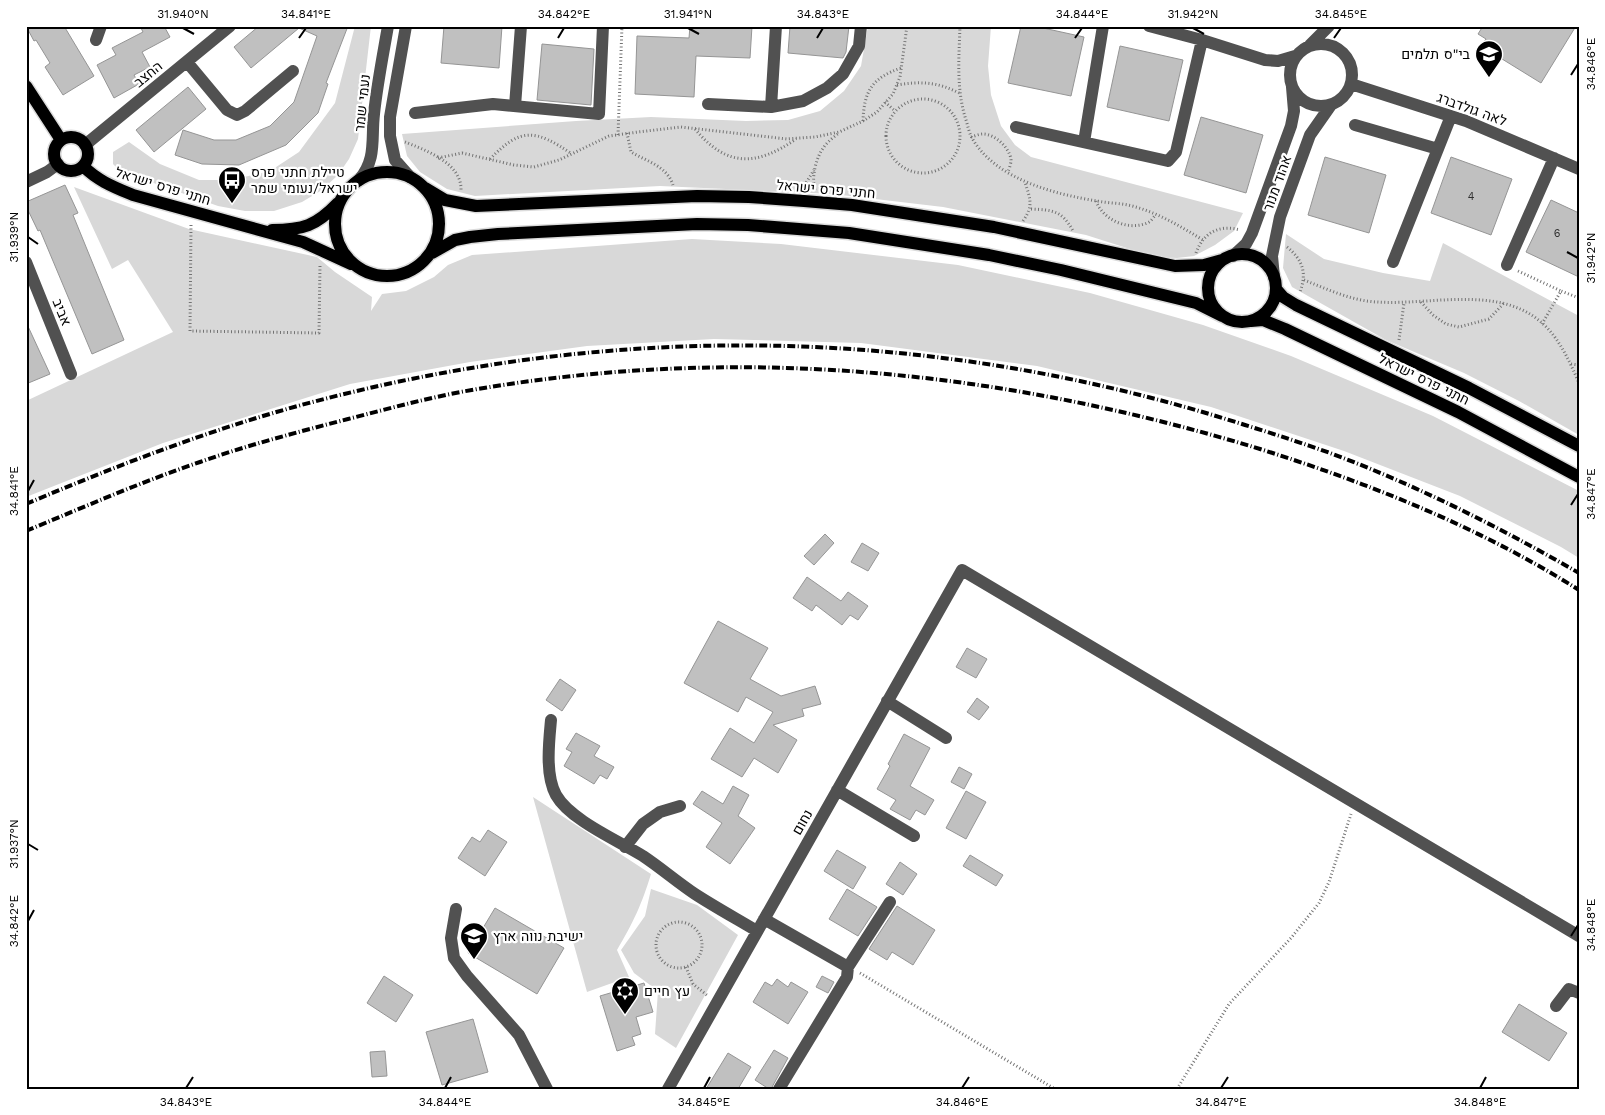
<svg xmlns="http://www.w3.org/2000/svg" width="1605" height="1115" viewBox="0 0 1605 1115" font-family="'Work Sans',Heebo,sans-serif">
<style>
.green{fill:#d8d8d8}
.building{fill:#c0c0c0;stroke:#959595}
.lines{fill:none;stroke-linecap:round;stroke-linejoin:round}
.major-casing{stroke:#dbdbdb;stroke-width:15}
.path{stroke:#737373;stroke-width:3;stroke-dasharray:1 2.5;stroke-linecap:butt}
.minor{stroke:#515151;stroke-width:12}
.major{stroke:#000;stroke-width:12}
.rail{stroke:#000;stroke-width:4;stroke-dasharray:8 2.5 1 2.5;stroke-linecap:butt}
.ticks{fill:none;stroke:#000;stroke-width:2}
.labels{text-anchor:middle;stroke-width:4.5;stroke-linejoin:round;paint-order:stroke}
.number-label{font-size:11px;fill:#303030}
.poi-label{font-size:14px;fill:#000;stroke:#fff;text-anchor:start}
.street-label{font-size:14px;fill:#000;stroke:#fff}
.neatline{fill:none;stroke:#000;stroke-width:2}
.ticks-label{font-size:12px;text-anchor:middle;fill:#000}
</style>
<rect width="100%" height="100%" fill="#fff"/>
<!-- green -->
<path class="green" d="M355 26H371L358 139 349 159 338 175 322 190 302 202 274 211H245L218 206 120 171 113 164V152L129 142 160 164 199 180H231L270 171 299 152 335 103Z
M868 26H991L988 66 991 95 1001 126 1015 145 1031 157 1243 213 1234 231 1215 245 1194 256 1177 258 1155 257 1086 235 943 207 833 194 660 186 475 196 447 189 420 172 407 156 402 134 576 121 651 117 746 121 788 120 820 111 844 91 861 66Z
M74 187 189 229 317 257 335 272 372 297 371 311 382 294 406 291 434 277 448 265 472 255 692 239 781 244 958 265 1090 293 1203 325 1291 356 1433 416 1579 491V558L1561 547 1460 496 1344 451 1211 407 1037 366 861 343 714 339 587 346 470 362 350 384 163 443 26 497V401L173 332 128 260 112 269Z
M1286 234 1324 259 1383 273 1430 281 1443 243 1579 316V435L1519 401 1464 373 1386 340 1292 287 1283 268Z
M533 797 651 874C642 904 633 923 617 950L629 977 587 992Z
M651 889 697 905 738 935 676 1048 655 1034 658 991 634 973 621 950 645 916Z"/>
<!-- building -->
<path class="building" d="M26 26H64L94 76 63 95 45 67 50 63 36 40 34 41Z
M140 26H164L170 37 142 52 150 67 134 75 139 84 114 98 97 65 116 55 112 48 143 32Z
M259 26H348L326 83 328 84 318 113 286 145 239 165 202 164 175 155 183 130 214 140H236L270 126 294 102 317 36 299 28 251 68 234 47Z
M444 26H502L499 68 441 63Z
M690 26H752L750 58 696 56 694 97 635 94 637 36 689 38Z
M790 26H849L846 52 843 58 788 53Z
M1021 26H1034L1084 37 1071 96 1008 83Z
M1483 26H1576L1541 83 1481 46 1486 39 1478 34Z
M542 44 594 49 591 105 537 100Z
M1120 46 1183 60 1169 121 1107 107Z
M188 87 206 109 154 152 136 130Z
M1201 117 1263 135 1246 193 1184 175Z
M1325 157 1386 175 1369 233 1308 215Z
M1451 157 1512 179 1491 235 1431 213Z
M65 185 78 213 73 215 124 340 92 354 40 230 38 231 26 206V202Z
M1551 200 1579 213V277L1526 252Z
M26 322 50 374 26 384Z
M825 534 834 543 814 565 804 556Z
M862 543 879 553 868 571 851 562Z
M807 577 841 601 848 592 868 606 858 620 850 615 842 625 816 605 812 611 793 598Z
M718 621 768 648 750 679 781 696 815 686 821 704 802 709 804 716 773 725 797 740 778 773 754 758 742 777 711 759 730 728 754 743 773 712 746 697 738 712 684 683Z
M967 648 987 659 976 678 956 667Z
M560 679 576 690 562 711 546 700Z
M977 698 989 707 979 720 967 712Z
M576 733 600 746 594 756 614 767 607 779 600 775 594 784 564 766 572 752 566 749Z
M904 734 930 748 910 786 934 800 925 815 916 810 910 820 890 809 896 800 877 789 890 766 888 764Z
M959 767 972 774 964 789 951 782Z
M733 786 749 795 738 816 755 828 730 864 706 847 722 823 693 804 702 791 723 804Z
M966 791 986 802 966 839 946 828Z
M488 830 507 842 485 876 458 858 472 837 480 842Z
M837 850 866 867 853 889 824 871Z
M970 855 1003 875 996 886 963 866Z
M900 862 917 874 903 895 886 884Z
M847 889 877 907 858 936 829 919Z
M897 906 935 930 913 965 892 952 887 960 869 949Z
M495 908 564 948 537 994 468 953Z
M384 976 413 995 396 1022 367 1003Z
M822 976 834 982 828 993 816 987Z
M777 979 788 987 791 982 808 992 788 1024 753 1002 765 982 772 986Z
M644 983 653 1012 636 1017 641 1034 632 1037 635 1045 617 1051 600 996Z
M1519 1004 1567 1033 1549 1061 1502 1032Z
M473 1019 488 1072 442 1085 426 1032Z
M774 1050 788 1058 771 1089H769L755 1080Z
M385 1051 387 1076 372 1077 370 1052Z
M728 1053 751 1067 738 1089H706Z"/>
<g class="lines">
<!-- major casing -->
<g class="major-casing">
<path id="major" d="M26 86 61 140
M54 154a17 17 0 1 1 34 0a17 17 0 1 1-34 0Z
M83 166C98 181 114 187 133 195L303 242 351 264
M335 224a52 52 0 1 1 104 0a52 52 0 1 1-104 0Z
M425 188 445 200 476 206 697 196 749 197 804 201 852 205 994 227 1175 266 1204 265 1222 260
M272 230C303 230 316 226 338 203
M432 253 455 240 470 237 498 234 697 224 748 225 849 233 989 255 1061 270 1196 303 1222 316
M1208 288a34 34 0 1 1 68 0a34 34 0 1 1-68 0Z
M1276 289 1283 297 1296 305 1469 388 1579 446
M1251 321 1263 320 1285 329 1458 412 1579 477"/>
</g>
<!-- path -->
<path class="path" d="M960 26C959 58 956 89 966 120 968 126 969 133 972 138 995 179 1054 194 1097 201 1107 203 1118 203 1128 205 1155 211 1180 226 1203 240
M897 85C920 81 938 82 959 93
M886 136a37 37 0 1 1 74 0a37 37 0 1 1-74 0Z
M885 102 895 111
M863 121C864 91 872 78 901 68
M695 129C727 168 757 166 796 139
M627 133 631 152C646 161 667 166 673 185
M618 135 622 26
M971 137C975 136 979 134 983 134 995 134 1010 148 1011 160 1011 164 1009 169 1008 172
M405 142C425 150 462 163 461 190
M438 158 462 153 514 165 534 167 559 160 609 136 638 132 681 127 787 139 815 137 839 132 863 121 877 112 893 94 900 77 907 26
M490 159C521 127 535 129 572 154
M801 187 806 183 814 170
M815 190C811 178 816 157 824 147 828 141 834 137 839 133
M1096 201C1103 220 1128 231 1147 223 1151 222 1153 217 1156 215
M1031 209C1052 210 1062 210 1073 231
M1023 221C1034 205 1030 199 1025 182
M191 225 190 331 319 333 320 265
M1287 247C1303 260 1307 273 1300 292
M1196 253C1203 233 1219 224 1240 230
M1518 271 1561 291
M1304 280C1327 289 1352 301 1377 302 1436 306 1512 280 1554 336 1565 351 1572 367 1579 383
M1421 302 1433 315 1446 324 1459 327 1489 319 1504 303
M1542 324 1561 291 1579 298
M1399 340 1404 303
M1571 364 1579 365
M656 945a23 23 0 1 1 46 0a23 23 0 1 1-46 0Z
M686 967 693 984 708 996
M860 973 1055 1089
M1177 1089 1229 1004 1291 938 1319 903 1329 882 1351 814"/>
<!-- minor -->
<path class="minor" d="M406 26 390 117V136L395 160 410 177
M1149 26 1202 40 1265 60 1278 61 1295 56
M96 40 101 26
M1290 75a31 31 0 1 1 62 0a31 31 0 1 1-62 0Z
M1310 45 1329 26
M187 62 227 110 237 115 245 111 293 71
M1351 84 1466 121 1579 169
M708 104 771 107 803 101 827 88 843 74 859 46 861 26
M515 106 521 26
M771 107 776 26
M415 113 493 104 599 114 603 26
M1355 125 1438 149
M1016 127 1168 161 1176 152 1202 40
M1084 142 1103 26
M85 145 230 26
M359 180C377 159 371 139 374 114 377 85 383 55 388 26
M26 182 47 172 58 164
M1233 256 1246 244 1252 233 1291 126 1294 111 1292 87
M26 262 71 374
M1393 262 1451 116
M1507 265 1554 158
M1274 277 1272 256 1280 217 1310 135 1331 105
M887 701 946 738
M551 720C549 742 545 775 556 795 570 820 619 841 643 856 661 868 677 882 695 894 715 907 737 919 757 931
M837 790 914 836
M625 847 643 824 660 812 680 806
M456 909 451 938 454 958 467 976 519 1035 547 1089
M764 919 848 967 890 902
M1556 1006 1569 989 1579 993
M668 1089 962 570 1579 936
M779 1089 847 977 848 967"/>
<!-- major -->
<use href="#major" class="major"/>
<!-- rail -->
<path class="rail" d="M26 504C123 463 222 425 324 399 633 320 942 328 1245 425 1274 434 1302 443 1330 453 1416 485 1499 527 1579 573
M26 531C84 507 141 482 200 462 248 445 298 432 348 419 395 407 442 394 490 387 752 345 1008 372 1260 449 1371 484 1481 528 1579 590"/>
</g>
<!-- ticks -->
<path class="ticks" d="M183 28 194 34M688 28 699 34M1193 28 1204 34M299 38 306 28M558 38 564 28M817 38 823 28M1075 38 1082 28M1334 38 1341 28M1571 75 1578 64M28 237 38 244M1567 252 1578 258M28 491 34 480M1571 505 1578 494M28 844 38 850M28 921 34 910M1571 936 1578 925M186 1088 193 1077M445 1088 451 1077M704 1088 710 1077M962 1088 969 1077M1221 1088 1228 1077M1480 1088 1486 1077"/>
<!-- icons -->
<defs>
<g id="school-pin" transform="scale(1.4375)"><path d="M0 17L-7.5 6A9.5 9.5 0 1 1 7.5 6Z" fill="#000" stroke="#fff"/><path d="M0-5L7-2L0 1L-7-2ZM-4 1L0 2.5L4 1V4Q0 6-4 4Z" fill="#fff"/></g>
<g id="bus-pin" transform="scale(1.4375)"><path d="M0 17L-7.5 6A9.5 9.5 0 1 1 7.5 6Z" fill="#000" stroke="#fff"/><path d="M-5-6H5V4H4V6H2V4H-2V6H-4V4H-5ZM-3.5-4V0h7V-4ZM-3.5 1.2v1.5H-2V1.2ZM2 1.2v1.5H3.5V1.2Z" fill="#fff"/></g>
<g id="synagogue-pin" transform="scale(1.4375)"><path d="M0 17L-7.5 6A9.5 9.5 0 1 1 7.5 6Z" fill="#000" stroke="#fff"/><path d="M0-6.5L5.6 3.2H-5.6ZM0 6.5L5.6-3.2H-5.6Z" fill="#fff"/></g>
</defs>
<g fill-rule="evenodd">
<use href="#school-pin" x="1489" y="54"/>
<use href="#bus-pin" x="232" y="180"/>
<use href="#school-pin" x="474" y="936"/>
<use href="#synagogue-pin" x="625" y="991"/>
</g>
<g class="labels">
<!-- number labels -->
<g class="number-label">
<text x="1471" y="200">4</text>
<text x="1557" y="237">6</text>
</g>
<!-- poi labels -->
<g class="poi-label">
<text x="1470" y="59" text-anchor="end">בי"ס תלמים</text>
<text x="251" y="177">טיילת חתני פרס<tspan x="251" dy="16">ישראל/נעומי שמר</tspan></text>
<text x="493" y="941">ישיבת נווה ארץ</text>
<text x="644" y="996">עץ חיים</text>
</g>
<!-- street labels -->
<g class="street-label">
<text transform="translate(148 74) rotate(-39)" y="5">החצב</text>
<text transform="translate(362 103) rotate(-84)" y="5">נעמי שמר</text>
<text transform="translate(1472 109) rotate(20)" y="5">לאה גולדברג</text>
<text transform="translate(1277 183) rotate(-70)" y="5">אהוד מנור</text>
<text transform="translate(163 186) rotate(17)" y="5">חתני פרס ישראל</text>
<text transform="translate(826 189) rotate(5)" y="5">חתני פרס ישראל</text>
<text transform="translate(62 312) rotate(68)" y="5">אביב</text>
<text transform="translate(1424 379) rotate(26)" y="5">חתני פרס ישראל</text>
<text transform="translate(802 822) rotate(-60)" y="5">נחום</text>
</g>
</g>
<!-- border -->
<rect width="1605" height="1115" fill="none" stroke="#ffffff" stroke-width="55"/>
<rect x="28" y="28" width="1550" height="1060" class="neatline"/>
<g class="ticks-label">
<text x="183" y="18">31.940°N</text>
<text x="306" y="18">34.841°E</text>
<text x="564" y="18">34.842°E</text>
<text x="688" y="18">31.941°N</text>
<text x="823" y="18">34.843°E</text>
<text x="1082" y="18">34.844°E</text>
<text x="1193" y="18">31.942°N</text>
<text x="1341" y="18">34.845°E</text>
<text transform="translate(1591 64) rotate(-90)" y="4">34.846°E</text>
<text transform="translate(14 237) rotate(-90)" y="4">31.939°N</text>
<text transform="translate(1591 258) rotate(-90)" y="4">31.942°N</text>
<text transform="translate(14 491) rotate(-90)" y="4">34.841°E</text>
<text transform="translate(1591 494) rotate(-90)" y="4">34.847°E</text>
<text transform="translate(14 844) rotate(-90)" y="4">31.937°N</text>
<text transform="translate(14 921) rotate(-90)" y="4">34.842°E</text>
<text transform="translate(1591 925) rotate(-90)" y="4">34.848°E</text>
<text x="186" y="1106">34.843°E</text>
<text x="445" y="1106">34.844°E</text>
<text x="704" y="1106">34.845°E</text>
<text x="962" y="1106">34.846°E</text>
<text x="1221" y="1106">34.847°E</text>
<text x="1480" y="1106">34.848°E</text>
</g>
</svg>
